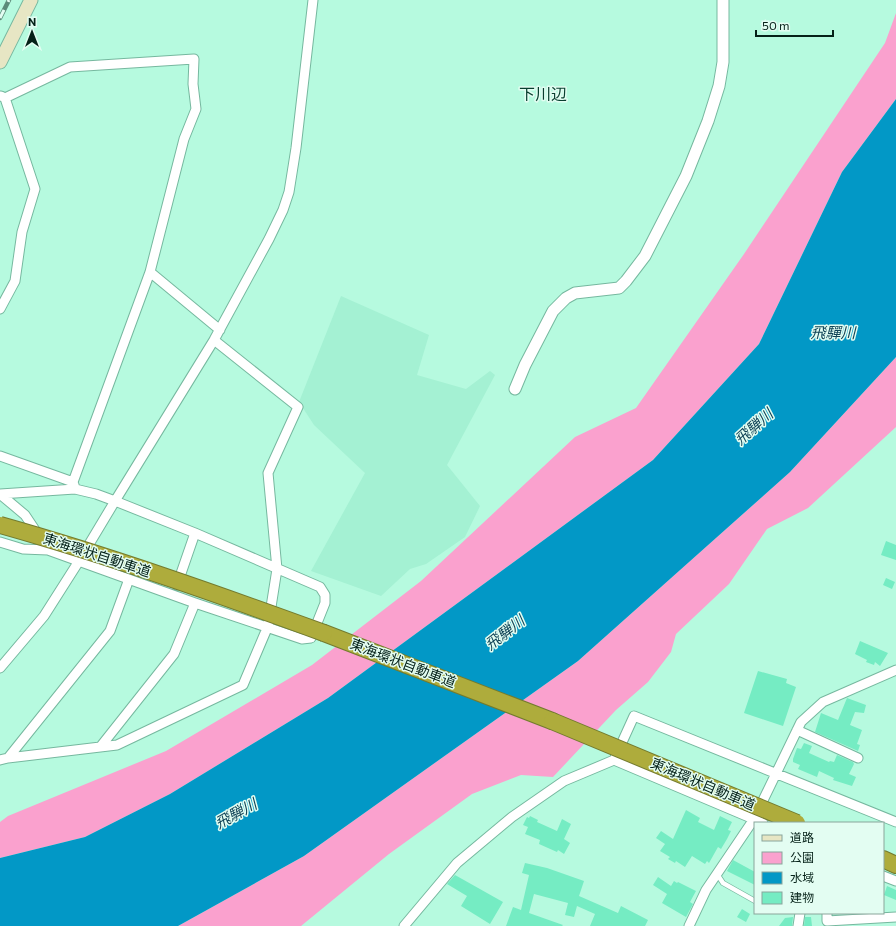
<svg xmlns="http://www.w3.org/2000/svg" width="896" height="926" viewBox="0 0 896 926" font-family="Commissioner,'Noto Sans JP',sans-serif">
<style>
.built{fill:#a4f1d3}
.green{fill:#faa1ce}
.water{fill:#0298c6}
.building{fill:#75ecc3}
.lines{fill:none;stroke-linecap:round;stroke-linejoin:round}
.service-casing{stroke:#76b89f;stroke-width:6}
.minor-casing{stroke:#76b89f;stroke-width:11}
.tertiary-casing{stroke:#76b89f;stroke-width:13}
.secondary-casing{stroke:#76b89f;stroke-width:15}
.motorway-casing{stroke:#737b2f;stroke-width:18}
.service{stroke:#fff;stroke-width:4.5}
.minor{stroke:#fff;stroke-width:9}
.tertiary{stroke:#fff;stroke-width:11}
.secondary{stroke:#e7e6c4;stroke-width:13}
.motorway{stroke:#aeac3c;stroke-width:16}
.rail-casing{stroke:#5b8b79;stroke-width:4.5}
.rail{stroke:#e3fdf2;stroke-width:3;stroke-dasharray:9;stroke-linecap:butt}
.motorway-bridge-casing{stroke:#737b2f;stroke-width:18;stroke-linecap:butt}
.motorway-bridge{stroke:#aeac3c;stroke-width:16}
.labels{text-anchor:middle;stroke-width:3;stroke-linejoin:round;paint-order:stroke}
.street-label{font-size:14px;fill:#052118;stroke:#e3fdf2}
.water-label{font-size:15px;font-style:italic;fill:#114457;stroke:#e3fdf2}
.quarter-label{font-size:16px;fill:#073e2e;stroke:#e3fdf2}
</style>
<rect width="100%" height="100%" fill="#b6fadf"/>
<!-- built -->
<path class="built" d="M341 296 429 335 417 375 466 389 490 371 495 375 447 465 480 506 465 537 426 564 410 569 381 596 311 571 365 473 314 425 299 402Z"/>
<!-- green -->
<path class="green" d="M896 13V99L842 172 759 344 653 460 328 698 170 794 85 837 0 858V822L8 816 166 751 312 665 421 581 575 437 636 408 744 254 885 43Z
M896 357V427L808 508 767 529 729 584 676 634 671 652 648 682 616 710 553 777 521 775 472 794 389 854 301 926H178L304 856 578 661 790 472Z"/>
<!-- water -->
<path class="water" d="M896 99V357L790 472 578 661 304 856 178 926H0V858L85 837 170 794 328 698 653 460 759 344 842 172Z"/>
<!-- building -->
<path class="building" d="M886 541 896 545V560L881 555Z
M886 578 895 582 892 589 883 585Z
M860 641 888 653 880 666 875 662 874 665 866 662 867 660 855 654Z
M758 671 787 679 786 683 796 687 783 726 744 713Z
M847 698 866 705 864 713 855 712 850 725 862 730 857 744 860 745 858 751 815 732 821 713 838 720Z
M804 743 812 746 809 753 829 762 830 761 834 762 837 755 853 762 854 764 849 774 856 777 852 786 833 780 834 778 819 771 817 777 798 769 800 765 793 762V759L797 748 801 749Z
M686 810 700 818 698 822 714 830 720 816 732 822 728 830 731 831 727 839 721 849 718 847 709 863 707 861 705 864 692 856 685 867 676 861 675 863 668 859 670 857 660 851 665 844 656 838 661 831 673 839Z
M530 816 538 820 537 822 557 831 562 819 571 824 564 839 570 843 564 854 558 850 557 852 539 844 540 840 525 834 528 827 523 825 527 817 529 818Z
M733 860 755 872V885L727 871Z
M525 863 547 868 584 881 579 896 618 913 621 906 648 920 645 926H590L595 914 577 906 574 917 565 915 568 903 534 894 529 913 563 925 562 926H506L513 907 521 910 529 875 522 873Z
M455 875 503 902 490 924 461 906 467 896 447 884Z
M658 877 671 886 674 881 677 883 678 882 696 891 690 902 693 904 686 917 662 903 667 894 653 885Z
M887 886 896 890V900L884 895Z
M742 909 750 914 746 922 737 917Z
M793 917 792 926H779L785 918Z
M805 917H811L812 926H804Z"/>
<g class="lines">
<!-- service casing -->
<g class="service-casing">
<path id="service" d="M717 874 723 883 755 901"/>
</g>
<!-- minor casing -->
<g class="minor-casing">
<path id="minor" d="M5 98 70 67 194 59 193 84 196 109 184 139 150 272 73 482
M150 272 220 330
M0 309 15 281 22 232 35 189 5 98 1 96
M0 456 73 482 75 488
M0 494 75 489 96 494 115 501 79 561 44 616 0 668
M0 494 25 515 39 536
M0 542 23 549 48 550 195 603 302 639 311 638 325 603V595L320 587 195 533 115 501 214 340 269 239 283 210 289 192 296 148 313 0
M177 585 195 533
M797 730 858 758
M101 746 174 654 195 603
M8 758 110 631 129 579
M0 760 8 758 117 745 243 685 268 626 277 569 268 473 298 407 214 340
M763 823 614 760 634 716 896 822
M883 876 896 881
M827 913V921L896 917
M404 926 457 863 512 817 564 781 614 760
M689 926 706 890 754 819 801 722 823 702 896 670
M798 926 800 913"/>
</g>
<!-- tertiary casing -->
<g class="tertiary-casing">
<path id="tertiary" d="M515 389 525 365 553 311 566 298 575 293 619 288 626 281 645 256 686 176 708 121 719 86 723 62V0"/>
</g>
<!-- secondary casing -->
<g class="secondary-casing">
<path id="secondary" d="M0 62 31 0"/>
</g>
<!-- motorway casing -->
<g class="motorway-casing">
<path id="motorway" d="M324 633 552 721
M883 859 896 865"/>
</g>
<!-- service -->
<use href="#service" class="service"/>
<!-- minor -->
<use href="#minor" class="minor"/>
<!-- tertiary -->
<use href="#tertiary" class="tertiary"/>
<!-- secondary -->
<use href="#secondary" class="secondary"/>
<!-- motorway -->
<use href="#motorway" class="motorway"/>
<!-- rail casing -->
<g class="rail-casing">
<path id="rail" d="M0 18 9 0"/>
</g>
<!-- rail -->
<use href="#rail" class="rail"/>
<!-- motorway-bridge casing -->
<g class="motorway-bridge-casing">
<path id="motorway-bridge" d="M0 525C110 556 217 594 324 633
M552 721 797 823"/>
</g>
<!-- motorway-bridge -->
<use href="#motorway-bridge" class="motorway-bridge"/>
</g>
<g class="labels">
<!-- street labels -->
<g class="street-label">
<text transform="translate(97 555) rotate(18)" y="5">東海環状自動車道</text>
<text transform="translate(403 663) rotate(21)" y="5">東海環状自動車道</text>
<text transform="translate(703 784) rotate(23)" y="5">東海環状自動車道</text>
</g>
<!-- water labels -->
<g class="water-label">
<text x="833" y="338">飛驒川</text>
<text transform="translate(754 427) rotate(-42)" y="5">飛騨川</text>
<text transform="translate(505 633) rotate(-38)" y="5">飛騨川</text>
<text transform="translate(236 814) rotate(-29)" y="5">飛騨川</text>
</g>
<!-- quarter labels -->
<g class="quarter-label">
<text x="543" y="100">下川辺</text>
</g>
</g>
<!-- legend -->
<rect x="754" y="822" width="130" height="92" fill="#e3fdf2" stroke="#8aa59b"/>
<rect x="762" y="835" width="20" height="6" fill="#e7e6c4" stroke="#8aa59b"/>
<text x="790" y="842" font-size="12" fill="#052118">道路</text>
<rect x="762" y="852" width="20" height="12" fill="#faa1ce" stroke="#8aa59b"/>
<text x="790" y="862" font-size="12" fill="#052118">公園</text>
<rect x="762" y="872" width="20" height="12" fill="#0298c6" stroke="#8aa59b"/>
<text x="790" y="882" font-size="12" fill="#052118">水域</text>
<rect x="762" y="892" width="20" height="12" fill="#75ecc3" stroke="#8aa59b"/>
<text x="790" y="902" font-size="12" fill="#052118">建物</text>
<!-- north arrow -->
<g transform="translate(32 32)" stroke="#e3fdf2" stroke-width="3" paint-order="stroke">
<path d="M0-3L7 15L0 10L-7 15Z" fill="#052118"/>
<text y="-6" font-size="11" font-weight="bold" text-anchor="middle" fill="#052118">N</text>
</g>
<!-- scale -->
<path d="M756 30v6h77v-6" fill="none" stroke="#052118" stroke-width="2"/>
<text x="762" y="30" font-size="12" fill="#052118" stroke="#e3fdf2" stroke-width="3" paint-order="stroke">50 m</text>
</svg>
